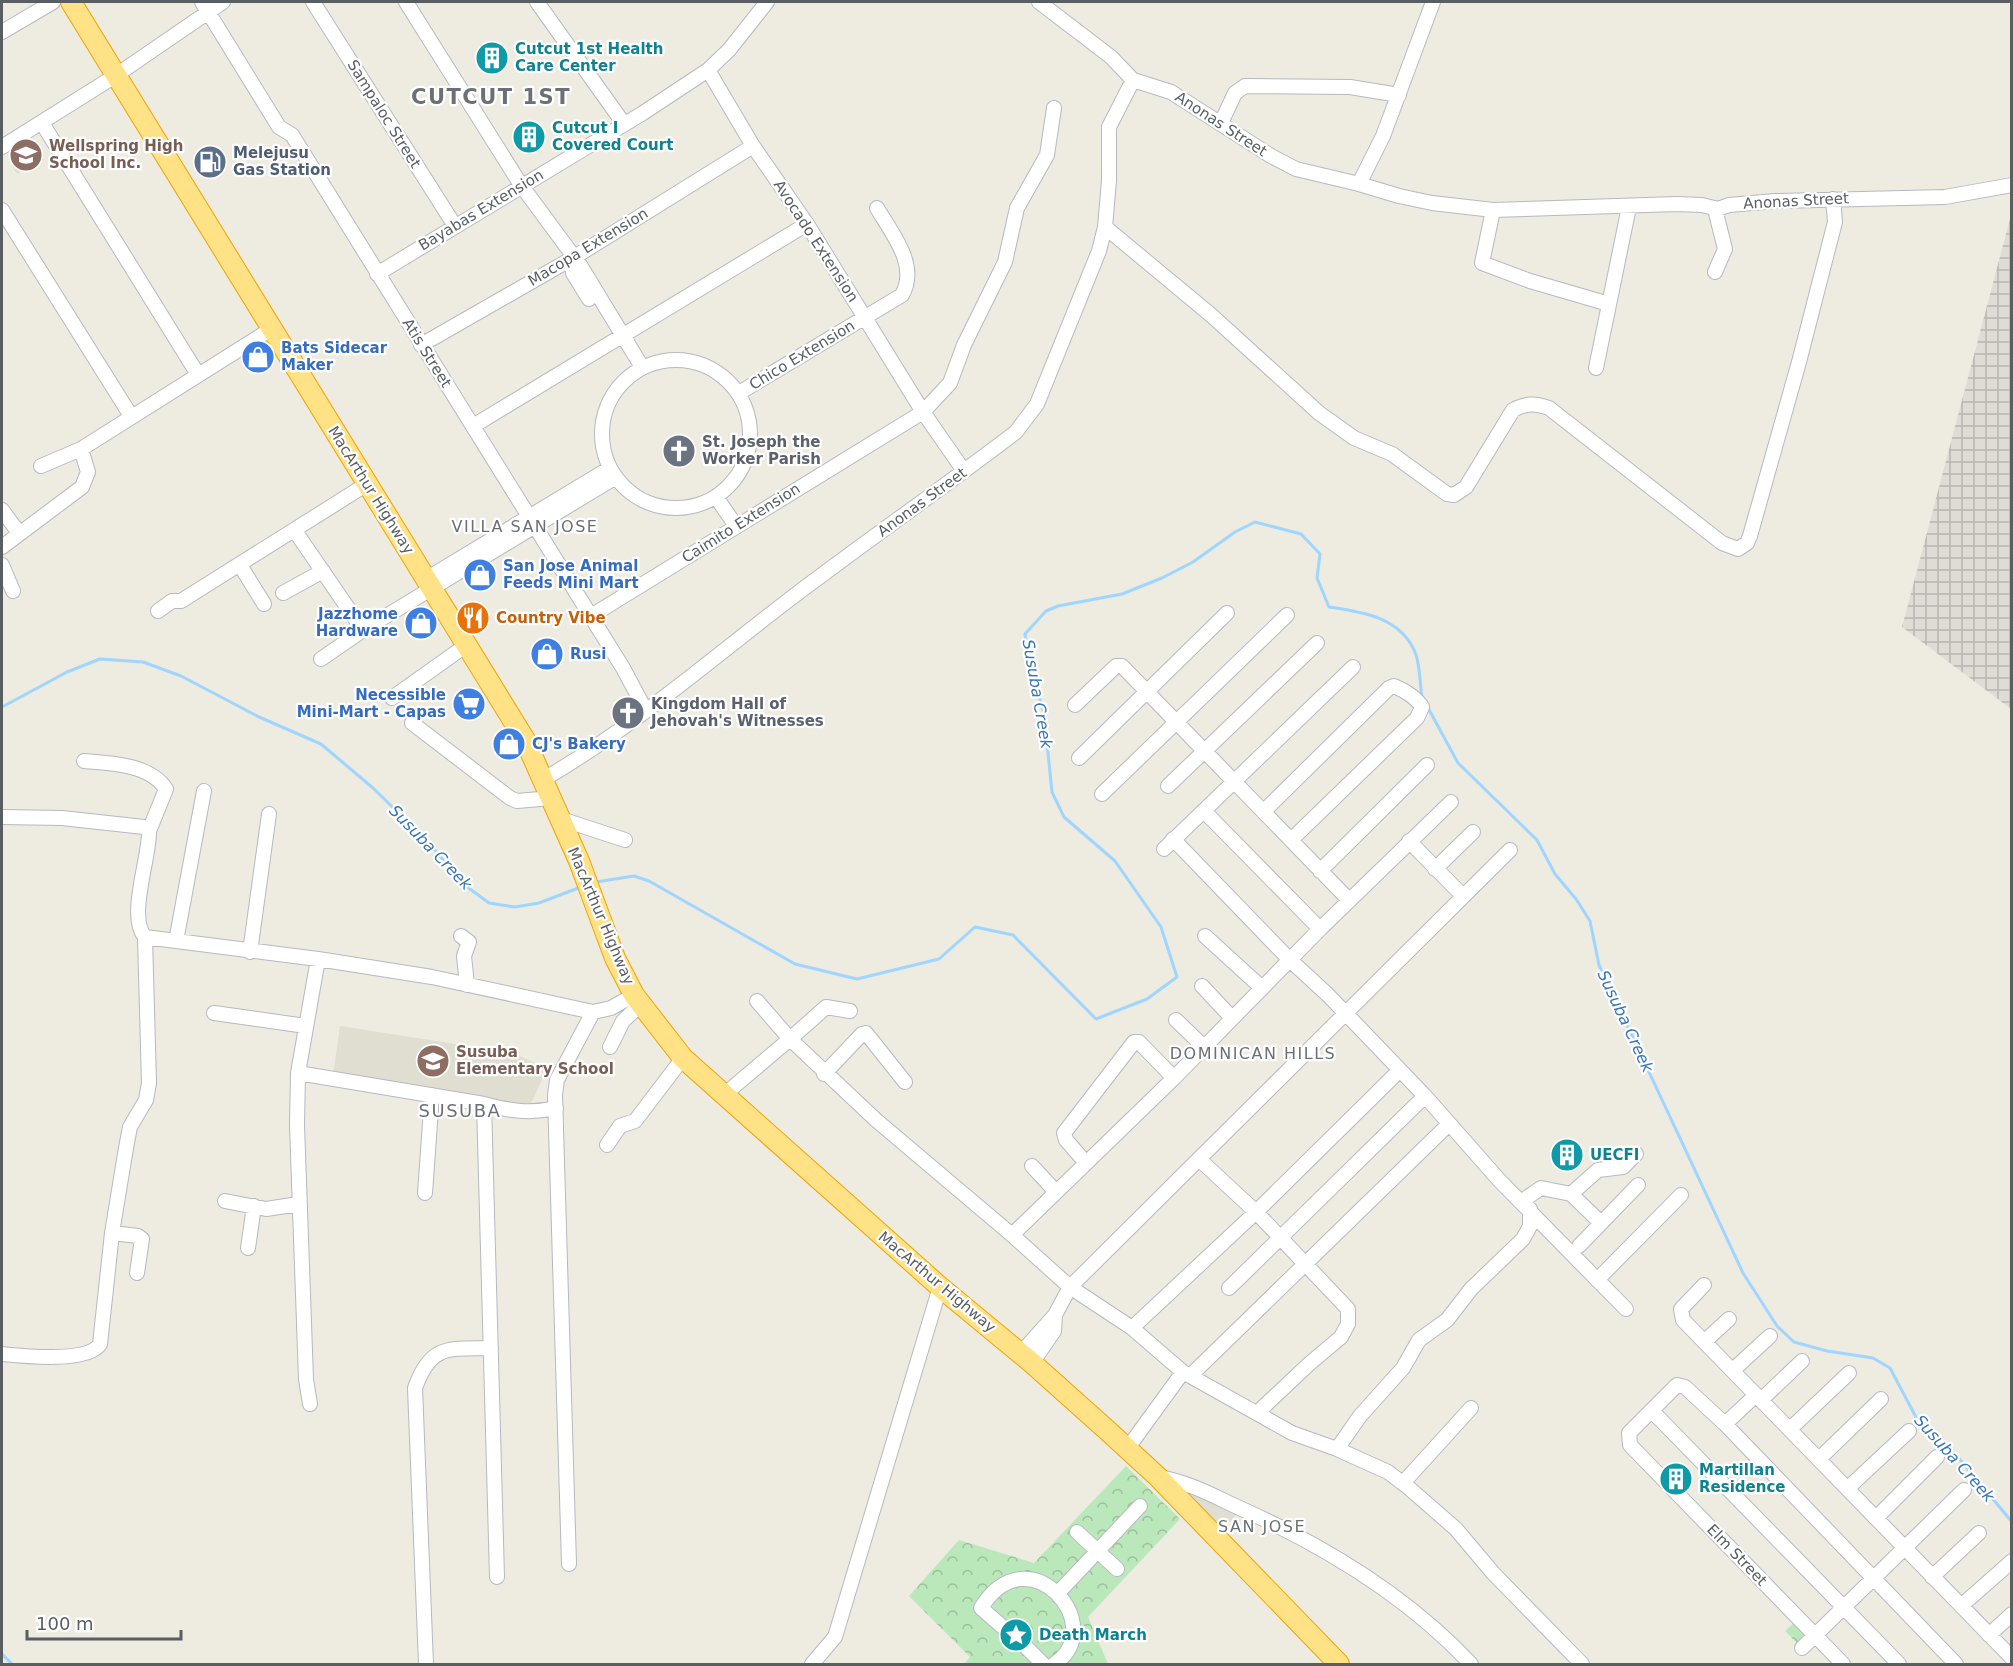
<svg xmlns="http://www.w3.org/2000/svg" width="2013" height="1666" viewBox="0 0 2013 1666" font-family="'DejaVu Sans',sans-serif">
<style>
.industrial{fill:url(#industrial-grid)}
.education{fill:#e0ddd1}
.park{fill:url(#park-crowns)}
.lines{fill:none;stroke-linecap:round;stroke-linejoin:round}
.stream{stroke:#9fd5ff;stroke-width:3}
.minor-casing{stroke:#b6b9bf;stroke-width:16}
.highway-casing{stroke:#eea400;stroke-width:22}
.minor{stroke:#fff;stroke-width:14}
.highway{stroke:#ffe186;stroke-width:20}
.labels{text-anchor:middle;stroke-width:4.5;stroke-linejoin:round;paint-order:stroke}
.culture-label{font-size:15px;font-weight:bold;fill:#0d838f;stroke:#fff;text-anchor:start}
.street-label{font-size:15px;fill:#595e63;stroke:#fff}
.education-label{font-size:15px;font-weight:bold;fill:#785e54;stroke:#fff;text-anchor:start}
.service-label{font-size:15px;font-weight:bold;fill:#4e5e75;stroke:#fff;text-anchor:start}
.shop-label{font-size:15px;font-weight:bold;fill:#366cbe;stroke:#fff;text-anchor:start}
.worship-label{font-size:15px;font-weight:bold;fill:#5b616d;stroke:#fff;text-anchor:start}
.food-label{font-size:15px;font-weight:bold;fill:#c56008;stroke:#fff;text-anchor:start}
.neighbourhood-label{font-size:16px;letter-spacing:1.5px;fill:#6a7075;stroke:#fff}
.water-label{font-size:16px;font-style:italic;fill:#3575b9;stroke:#fff}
.quarter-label{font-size:18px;letter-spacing:1.5px;fill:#6a7075;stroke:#fff}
.district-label{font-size:21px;font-weight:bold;letter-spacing:1.5px;fill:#6a7075;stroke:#fff}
</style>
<defs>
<pattern id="industrial-grid" width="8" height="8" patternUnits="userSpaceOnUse" patternTransform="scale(1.5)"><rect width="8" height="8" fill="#dedcd5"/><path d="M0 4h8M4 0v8" fill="none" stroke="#b7b6b0"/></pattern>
<pattern id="park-crowns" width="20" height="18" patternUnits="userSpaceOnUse" patternTransform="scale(1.5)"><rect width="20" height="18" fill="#bbe8bb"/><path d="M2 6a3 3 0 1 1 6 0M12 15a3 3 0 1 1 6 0" fill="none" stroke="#9bbf9c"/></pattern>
</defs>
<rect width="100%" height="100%" fill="#eeebe1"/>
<!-- industrial -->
<path class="industrial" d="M2011 215 2012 709H2011L1902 627Z"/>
<!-- education -->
<path class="education" d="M28 142 39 160 17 174 11 164 19 159 14 151Z
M340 1026 514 1053 547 1069 528 1110 333 1076Z
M1187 1491 1241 1510 1223 1529Z"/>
<!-- park -->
<path class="park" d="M1126 1466 1180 1519 1088 1617 1108 1664H964L970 1657 909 1596 959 1540 1034 1563Z
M1797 1620 1811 1635 1800 1646 1785 1631Z"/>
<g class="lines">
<!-- stream -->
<path class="stream" d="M1427 706 1458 763 1537 840 1555 874 1576 899 1590 921 1599 965 1743 1273 1777 1326 1794 1342 1827 1351 1873 1358 1890 1368 1918 1421 1947 1444 2012 1522
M2 707 67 672 100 659 143 662 181 676 259 717 321 744 373 788 425 839 466 886 489 903 515 907 539 903 581 887
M596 882 634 876 649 881 795 964 857 979 939 959 975 927 1013 935 1096 1019 1147 999 1177 977 1161 927 1115 861 1064 817 1052 792 1044 714 1028 657 1025 634 1046 611 1058 606 1122 594 1162 578 1193 562 1235 532 1255 522 1301 534 1320 554 1317 578 1329 607C1362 612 1400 617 1415 652 1420 664 1420 684 1422 698
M2 1654 12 1664"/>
<!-- minor casing -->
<g class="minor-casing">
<path id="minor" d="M202 2 279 127 292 135 623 668 646 711
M313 2 455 226
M406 2 521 185 580 265 642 367
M537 2 624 124
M1039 2 1111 57 1133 80
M2 32 53 2
M708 70 753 146 807 224 923 412 964 471
M42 123 197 373
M1221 123 1235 93 1245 86 1350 87 1399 95
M2 147 115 76 223 2
M1359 184 1383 136 1433 2
M2 210 131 416
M1493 210 1482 263 1530 281 1609 304
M1105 227 1211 315 1319 413 1354 438 1392 454 1447 494 1454 495 1466 487 1513 410C1526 403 1535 403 1549 408L1722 543 1738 549 1747 543 1750 536 1799 362 1835 222 1833 199
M573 258V273L589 299
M1715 272 1725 249 1715 209
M377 274 643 113 708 70 729 50 767 2
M421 345 573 258 753 146
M602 434a74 74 0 1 1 148 0a74 74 0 1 1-148 0Z
M1596 368 1629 207
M739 393 902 295C919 265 892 234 877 208
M473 426 807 224
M41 466 81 449
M716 497 736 526
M2 510 19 533
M295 531 363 630
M2 547 82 487 88 472 81 449 273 328
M2 565 13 591
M240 565 264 604
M426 579 610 468
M283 593 323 571
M158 611 172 601H181L367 484
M591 616 923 412 950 383 964 345 1005 262 1017 208 1047 155 1054 108
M321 659 363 630 616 477
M392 698 468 644
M1075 705 1116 666H1122L1349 900
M412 723 510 798 517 801 551 798
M1079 758 1227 613
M84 761C110 763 150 764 166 789L149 831
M544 779C630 729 707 663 786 602 862 544 940 490 1016 432L1037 404 1099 251 1105 227 1109 181V127L1133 80 1171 92 1271 156 1296 169 1359 184 1399 196 1432 203 1493 210 1677 204 1702 205 1718 209 1729 205 1775 201 1945 197 2012 185
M1168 786 1317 643
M1102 794 1287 615
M1204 811 1320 929
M1264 811 1389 688 1394 686C1404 690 1417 698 1422 707L1417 718 1291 840
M2 817 62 818 144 827 149 831C150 857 127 917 145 937L318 959 432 977 593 1012 611 1008 634 995
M558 818 625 840
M1173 839 1290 960 1328 995 1425 1096 1499 1180 1626 1309
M1409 841 1463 896
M1164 849 1353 667
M1435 869 1473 832
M1320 871 1427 765
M461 936 469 942 464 956 467 985
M1205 936 1262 988
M176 941 204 791
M250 952 269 814
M1202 986 1232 1018
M850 1011 826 1007 790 1039 876 1120 1012 1235 1070 1287 1132 1328 1183 1372 1292 1433 1337 1449 1360 1416 1403 1368 1419 1340 1447 1320 1471 1289 1523 1239 1530 1226V1209
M214 1013 306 1026
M1176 1020 1204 1047
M610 1047 623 1021 641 1004
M298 1073 484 1104C510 1111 530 1114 556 1108
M824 1074 862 1034 866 1033 905 1082
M725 1094 790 1039 757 1001
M484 1104 497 1577
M607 1145 620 1126 635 1121 683 1058
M1200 1160 1256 1212 1348 1309V1324L1341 1337 1309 1364 1257 1413
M1086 1163 1066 1140 1064 1133 1134 1042H1139L1174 1078
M1032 1166 1056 1192
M425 1193 432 1095
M1571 1194 1601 1223
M225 1201 266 1209 299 1204
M1522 1201 1541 1188 1571 1194 1598 1170 1623 1167 1636 1154
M112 1233 138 1236 142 1239 137 1273
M1012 1235 1174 1078 1320 929 1451 802
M1579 1246 1638 1185
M248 1248 254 1206
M1597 1280 1681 1195
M1704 1285 1681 1309 1683 1320 2012 1658
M1229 1288 1425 1096
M1132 1328 1256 1212 1400 1070
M1704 1342 1729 1319
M1021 1353 1055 1315 1070 1287 1510 850
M2 1354C22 1356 88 1363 100 1344L112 1233 126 1148 130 1127 146 1100 149 1083 145 937
M1032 1363 1054 1331 1055 1315
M1733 1370 1770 1336
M1190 1376 1449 1124
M1761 1400 1802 1361
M310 1404 306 1379 297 1125 298 1073 318 959
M1652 1411 1899 1664
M1725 1424 1756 1395
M1790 1429 1849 1373
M1127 1449 1183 1372
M1337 1449 1388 1472 1409 1488 1456 1529 1493 1573 1582 1664
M1819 1459 1881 1399
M1158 1477C1192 1483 1213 1496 1244 1510 1328 1548 1407 1596 1471 1664
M1403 1483 1471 1408
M1848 1488 1909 1431
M1877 1517 1937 1457
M1077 1532 1117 1569
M569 1564 555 1095 557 1080 593 1012
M1932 1577 1979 1533
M1057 1594 1140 1506
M1961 1606 2012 1561
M1005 1629 981 1608C1028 1531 1111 1627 1054 1664
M1989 1635 2012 1614
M1025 1646 1043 1664
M1802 1648 1964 1490
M426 1664 415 1388C431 1343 450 1349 491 1348
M812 1664 835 1637 940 1287
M1843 1664 1630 1445 1629 1433 1677 1385 1685 1387 1725 1424 1956 1664"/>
</g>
<!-- highway casing -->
<g class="highway-casing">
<path id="highway" d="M71 2 525 740 579 861 615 958 634 995 683 1058 940 1287 1032 1363 1108 1431 1158 1477 1339 1664"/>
</g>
<!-- minor -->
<use href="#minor" class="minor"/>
<!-- highway -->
<use href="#highway" class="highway"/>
</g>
<!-- icons -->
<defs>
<g id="building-disc" transform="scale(1.725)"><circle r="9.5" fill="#0f9aa8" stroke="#fff"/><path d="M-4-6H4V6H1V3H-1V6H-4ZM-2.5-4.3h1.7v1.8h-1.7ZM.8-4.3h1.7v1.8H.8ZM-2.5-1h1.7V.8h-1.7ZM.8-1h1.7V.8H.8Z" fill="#fff"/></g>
<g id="school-disc" transform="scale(1.725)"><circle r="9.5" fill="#8d6e63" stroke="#fff"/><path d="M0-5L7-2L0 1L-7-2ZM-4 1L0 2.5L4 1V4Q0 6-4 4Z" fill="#fff"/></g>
<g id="fuel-disc" transform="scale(1.725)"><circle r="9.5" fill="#5c6f8a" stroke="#fff"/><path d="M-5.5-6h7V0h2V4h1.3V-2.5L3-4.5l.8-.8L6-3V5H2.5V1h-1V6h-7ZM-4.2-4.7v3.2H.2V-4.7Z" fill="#fff"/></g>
<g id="shop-disc" transform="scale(1.725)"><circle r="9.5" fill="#3f7fe0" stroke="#fff"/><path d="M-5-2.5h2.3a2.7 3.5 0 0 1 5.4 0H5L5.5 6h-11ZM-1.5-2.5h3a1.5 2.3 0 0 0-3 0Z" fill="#fff"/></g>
<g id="church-disc" transform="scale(1.725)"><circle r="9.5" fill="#6b7280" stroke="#fff"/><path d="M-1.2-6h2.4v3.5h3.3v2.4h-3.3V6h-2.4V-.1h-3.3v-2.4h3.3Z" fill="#fff"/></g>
<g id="restaurant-disc" transform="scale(1.725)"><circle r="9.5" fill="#e8710a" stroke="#fff"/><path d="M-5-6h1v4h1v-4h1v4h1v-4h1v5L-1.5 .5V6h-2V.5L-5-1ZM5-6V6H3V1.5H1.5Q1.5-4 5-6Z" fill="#fff"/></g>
<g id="supermarket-disc" transform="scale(1.725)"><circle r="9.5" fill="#3f7fe0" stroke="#fff"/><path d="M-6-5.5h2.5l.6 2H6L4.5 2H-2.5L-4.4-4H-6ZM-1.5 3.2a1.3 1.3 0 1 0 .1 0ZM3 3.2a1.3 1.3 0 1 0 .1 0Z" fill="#fff"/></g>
<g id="sight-disc" transform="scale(1.725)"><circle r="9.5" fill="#0f9aa8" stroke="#fff"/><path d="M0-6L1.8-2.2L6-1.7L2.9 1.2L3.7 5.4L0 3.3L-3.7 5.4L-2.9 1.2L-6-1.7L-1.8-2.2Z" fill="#fff"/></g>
</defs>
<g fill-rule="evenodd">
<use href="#building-disc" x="492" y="58"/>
<use href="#building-disc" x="529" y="137"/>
<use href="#school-disc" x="26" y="155"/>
<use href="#fuel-disc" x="210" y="162"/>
<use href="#shop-disc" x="258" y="357"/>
<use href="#church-disc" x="679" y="451"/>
<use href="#shop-disc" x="480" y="575"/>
<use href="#restaurant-disc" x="473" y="618"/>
<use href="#shop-disc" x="421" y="623"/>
<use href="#shop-disc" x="547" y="654"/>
<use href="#supermarket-disc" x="469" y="704"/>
<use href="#church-disc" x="628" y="713"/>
<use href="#shop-disc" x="509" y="744"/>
<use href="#school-disc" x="433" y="1061"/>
<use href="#building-disc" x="1567" y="1155"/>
<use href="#building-disc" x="1676" y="1479"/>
<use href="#sight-disc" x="1016" y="1635"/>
</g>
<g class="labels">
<!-- culture labels -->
<g class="culture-label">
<text x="515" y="54">Cutcut 1st Health<tspan x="515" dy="17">Care Center</tspan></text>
<text x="552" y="133">Cutcut Ⅰ<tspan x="552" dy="17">Covered Court</tspan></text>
<text x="1590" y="1160">UECFI</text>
<text x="1699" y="1475">Martillan<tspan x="1699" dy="17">Residence</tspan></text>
<text x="1039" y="1640">Death March</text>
</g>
<!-- street labels -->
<g class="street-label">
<text transform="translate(384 114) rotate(58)" y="5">Sampaloc Street</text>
<text transform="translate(1221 124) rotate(33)" y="5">Anonas Street</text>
<text transform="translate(1796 201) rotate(-3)" y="5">Anonas Street</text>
<text transform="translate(481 210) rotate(-31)" y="5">Bayabas Extension</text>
<text transform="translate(816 241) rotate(57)" y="5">Avocado Extension</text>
<text transform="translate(588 247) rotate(-31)" y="5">Macopa Extension</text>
<text transform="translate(427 353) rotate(58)" y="5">Atis Street</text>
<text transform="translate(802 355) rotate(-31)" y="5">Chico Extension</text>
<text transform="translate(371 490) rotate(58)" y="5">MacArthur Highway</text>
<text transform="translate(922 502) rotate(-36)" y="5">Anonas Street</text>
<text transform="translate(741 523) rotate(-32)" y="5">Caimito Extension</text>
<text transform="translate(601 916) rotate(67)" y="5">MacArthur Highway</text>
<text transform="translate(937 1282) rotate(40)" y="5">MacArthur Highway</text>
<text transform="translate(1737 1555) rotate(46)" y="5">Elm Street</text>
</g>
<!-- education labels -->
<g class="education-label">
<text x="49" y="151">Wellspring High<tspan x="49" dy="17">School Inc.</tspan></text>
<text x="456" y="1057">Susuba<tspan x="456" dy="17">Elementary School</tspan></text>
</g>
<!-- service labels -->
<g class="service-label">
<text x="233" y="158">Melejusu<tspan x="233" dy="17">Gas Station</tspan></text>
</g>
<!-- shop labels -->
<g class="shop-label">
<text x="281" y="353">Bats Sidecar<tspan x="281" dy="17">Maker</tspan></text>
<text x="503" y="571">San Jose Animal<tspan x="503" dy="17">Feeds Mini Mart</tspan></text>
<text x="398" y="619" text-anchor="end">Jazzhome<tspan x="398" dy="17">Hardware</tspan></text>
<text x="570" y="659">Rusi</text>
<text x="446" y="700" text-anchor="end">Necessible<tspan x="446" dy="17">Mini-Mart - Capas</tspan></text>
<text x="532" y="749">CJ's Bakery</text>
</g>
<!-- worship labels -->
<g class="worship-label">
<text x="702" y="447">St. Joseph the<tspan x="702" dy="17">Worker Parish</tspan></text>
<text x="651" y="709">Kingdom Hall of<tspan x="651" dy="17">Jehovah's Witnesses</tspan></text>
</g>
<!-- food labels -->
<g class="food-label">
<text x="496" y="623">Country Vibe</text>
</g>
<!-- neighbourhood labels -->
<g class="neighbourhood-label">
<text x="525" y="532">VILLA SAN JOSE</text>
<text x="1253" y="1059">DOMINICAN HILLS</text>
<text x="1262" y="1532">SAN JOSE</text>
</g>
<!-- water labels -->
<g class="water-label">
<text transform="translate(1038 694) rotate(80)" y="6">Susuba Creek</text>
<text transform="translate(431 847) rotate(46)" y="6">Susuba Creek</text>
<text transform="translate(1626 1021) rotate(65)" y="6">Susuba Creek</text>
<text transform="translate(1955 1458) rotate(48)" y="6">Susuba Creek</text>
</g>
<!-- quarter labels -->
<g class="quarter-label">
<text x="460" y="1117">SUSUBA</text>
</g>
<!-- district labels -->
<g class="district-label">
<text x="491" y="104">CUTCUT 1ST</text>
</g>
</g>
<!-- border -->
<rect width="2013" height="1666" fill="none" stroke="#595e63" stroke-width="6"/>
<!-- scale -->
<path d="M27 1630v9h154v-9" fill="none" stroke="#595e63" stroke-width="3"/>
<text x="36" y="1630" font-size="18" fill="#595e63" stroke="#ffffff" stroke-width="4.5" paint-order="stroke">100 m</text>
</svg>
